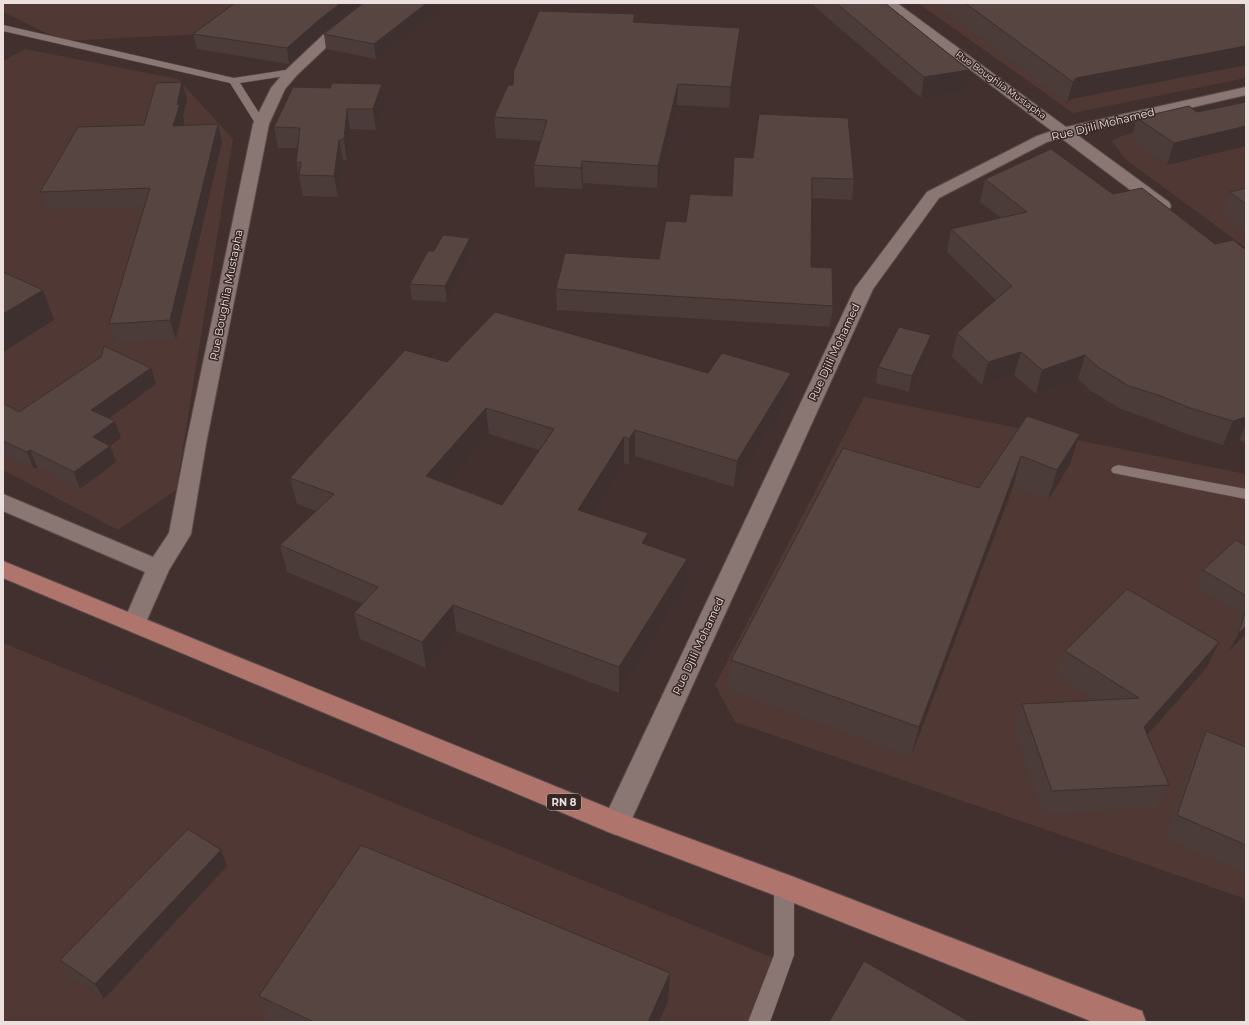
<svg xmlns="http://www.w3.org/2000/svg" width="1249" height="1025" viewBox="0 0 1249 1025" font-family="Montserrat,sans-serif">
<style>
.built{fill:#503834}
.lines{fill:none;stroke-linecap:round;stroke-linejoin:round}
.service-casing{stroke:#5a4c4a;stroke-width:1}
.minor-casing{stroke:#5a4c4a;stroke-width:2}
.primary-casing{stroke:#5a4c4a;stroke-width:2}
.service{fill:#8a7673;fill-rule:evenodd}
.minor{fill:#8a7673;fill-rule:evenodd}
.primary{fill:#af746c;fill-rule:evenodd}
.wall{fill:#4b3b39;fill-rule:evenodd}
.shaded-wall{fill:#3d302e}
.building{fill:#574542;stroke:#3d302e;fill-rule:evenodd}
.labels{text-anchor:middle;stroke-width:3;stroke-linejoin:round;paint-order:stroke}
.far-street-label{font-size:9px;fill:#ece0df;stroke:#362624}
.shield{fill:#362624;stroke:#b5a8a7;stroke-width:1}
.shield-label{font-size:10px;font-weight:bold;fill:#ece0df}
.street-label{font-size:11px;fill:#ece0df;stroke:#362624}
</style>
<rect width="100%" height="100%" fill="#41302e"/>
<!-- built -->
<path class="built" d="M3 3H326L304 18 341 27 62 41 3 12Z
M918 3H1246V78L1073 113Z
M25 49 178 79 233 139 176 490 118 530 3 470V61Z
M1246 108V248L1124 158 1112 141 1124 135Z
M864 397 1246 474V899L735 722 715 685Z
M3 643 786 963 761 1022H3Z"/>
<g class="lines">
<!-- service casing -->
<g class="service-casing">
<path id="service" d="M3 25 234 78 292 69 297 72 292 75 240 83 266 124 261 127 257 126 230 83 3 31Z
M1118 465 1246 489V499L1113 473 1111 470 1113 467Z
M784 877 791 880 794 886V955L770 1022H748L774 955V886L777 880Z"/>
</g>
<!-- minor casing -->
<g class="minor-casing">
<path id="minor" d="M366 3H381L333 41 297 75 285 89 269 124 206 444 191 534 169 570 143 629 135 632 127 629 123 623 145 572 3 511V494L153 557 169 533 186 444 253 124 271 88 287 69 323 35Z
M882 3H897L1066 127 1246 87V95L1076 134 1169 202 1171 206 1169 210 1163 211 1157 210 1061 138 1047 142 939 198 873 289 630 823 626 831 616 835 606 831 602 823 855 288 927 192 1037 136 1052 131Z"/>
</g>
<!-- primary casing -->
<g class="primary-casing">
<path id="primary" d="M3 561 626 815 794 877 1131 1007 1142 1011 1146 1022H1093L774 895 606 831 3 578Z"/>
</g>
<!-- service -->
<use href="#service" class="service"/>
<!-- minor -->
<use href="#minor" class="minor"/>
<!-- primary -->
<use href="#primary" class="primary"/>
</g>
<!-- wall -->
<path class="wall" d="M235 3 440 9 376 59 326 49 324 34 358 7 322 34 289 64 197 49 193 34Z
M814 3H885L969 70 965 91 921 98 814 6Z
M935 3H1246V65L1071 99 1067 103Z
M635 23 738 48 729 108 677 105 657 188 583 183 582 189 535 187 534 165 541 141 496 138 494 117Z
M182 82 187 99 183 116 184 122 183 126 218 124 222 142 176 339 115 343 109 324 145 207 47 210 40 192 144 125Z
M382 84 385 103 376 130 350 129 347 160H343L338 197 303 196 296 163 298 148H278L274 127 330 88Z
M1197 112 1167 165 1131 139 1137 118Z
M734 157 854 179 852 200 812 198 811 267 833 306 830 327 557 310 556 289 659 259 686 222 732 196Z
M985 179 1113 194 1215 244 1246 250V443L1239 440 1223 445 1181 432 1152 420 1121 409 1091 391 1078 379 1036 394 1014 375 982 385 952 357 957 333 996 300 947 252 951 229 1001 218 980 202Z
M1246 188V232L1222 215 1230 192Z
M470 238 471 254 447 302 412 300 410 284 434 251Z
M928 352 909 392 876 383 878 367Z
M447 362 788 398 734 487 635 456 629 465 624 463 592 515 648 545 686 585 619 693 456 631 426 668 360 639 354 613 363 604 287 572 280 545 316 511 297 504 290 478ZM489 434 539 450 502 505 446 483Z
M156 384 109 418 121 438 110 445 116 462 80 489 37 467 34 469 3 454V403L19 412Z
M1027 416 1070 464 1048 500 1013 487 911 757 728 690 731 660 979 488Z
M1246 546V634L1229 651 1242 615 1195 587 1203 570Z
M1065 651 1207 667 1147 735 1169 785 1157 808 1043 815 1013 728 1022 704 1095 700 1056 675Z
M1206 731 1246 747V874L1165 838 1194 755Z
M221 850 227 866 104 999 70 976 60 960Z
M670 973 668 1001 659 1022H270L259 996Z"/>
<!-- shaded-wall -->
<path class="shaded-wall" d="M341 3H363L322 34 289 64 287 48 320 19Z
M427 3H439L440 9 376 59 374 44Z
M740 28 738 48 729 108 731 87Z
M1246 46V65L1071 99 1067 103 1073 82 1076 78Z
M969 70 965 91 921 98 924 77Z
M182 82 187 99 183 116 184 122 178 144 173 126Z
M382 84 385 103 376 130 373 109Z
M678 84 677 105 657 188 658 166Z
M347 109 350 129 347 160 344 139Z
M218 124 222 142 176 339 170 320Z
M1246 126V146L1167 165 1174 143Z
M339 140 343 160 338 197 334 176Z
M582 161 583 183 582 189 581 168Z
M470 238 471 254 447 302 445 286Z
M43 290 54 320 3 352V314Z
M931 335 928 352 909 392 912 376Z
M1021 352 1014 375 982 385 988 362Z
M1085 355 1078 379 1036 394 1042 370Z
M151 368 156 384 97 427 91 410Z
M791 373 788 398 734 487 737 461Z
M486 408 489 434 430 502 426 476Z
M1246 417V423L1239 440 1223 445 1233 421Z
M115 421 121 438 99 453 93 437Z
M635 430V456L629 465V439Z
M1080 434 1070 464 1048 500 1057 470Z
M624 437V463L579 536 578 510Z
M110 446 116 462 80 489 74 472Z
M30 450 37 467 34 469 27 452Z
M1021 456 1013 487 911 757 919 727Z
M648 533 647 559 642 543Z
M687 559 686 585 619 693V667Z
M453 605 456 631 426 668 422 642Z
M1246 626V634L1229 651 1238 634Z
M1219 642 1207 667 1133 751 1144 727Z
M221 850 227 866 104 999 95 984Z
M670 973 668 1001 659 1022H648Z"/>
<!-- building -->
<path class="building" d="M235 3H341L320 19 287 48 193 34Z
M363 3H427L374 44 324 34Z
M836 3H885L969 70 924 77Z
M965 3H1246V46L1076 78 1073 82Z
M539 11 635 14 633 22 740 28 731 87 678 84 658 166 582 161 581 168 534 165 547 120 494 117 508 85H513L514 70Z
M182 82 177 105 180 104 173 126 218 124 170 320 109 324 150 188 40 192 78 127 144 125 156 83Z
M332 83 382 84 373 109H347L344 139 339 140 334 176 299 175 301 162 296 163 300 128 274 127 293 87 330 88Z
M1246 102V126L1174 143 1137 118 1189 106 1197 112Z
M759 114 848 118 854 179 812 178 811 267 832 268 833 306 556 289 565 253 659 259 666 221 686 222 690 194 732 196 734 157 753 158Z
M1051 149 1113 194 1142 188 1215 244 1233 240 1246 250V417L1233 421 1190 408 1161 396 1129 386 1098 367 1085 355 1042 370 1021 352 988 362 957 333 1012 286 951 229 1027 212 985 179Z
M1246 188V204L1230 192Z
M443 235 470 238 445 286 410 284 428 251H434Z
M3 272 43 290 3 314Z
M495 312 708 373 722 353 791 373 737 461 635 430 629 439 624 437 578 510 648 533 642 543 687 559 619 667 453 605 422 642 354 613 378 587 280 545 334 494 290 478 405 350 447 362ZM486 408 554 429 502 505 426 476Z
M899 327 931 335 912 376 878 367Z
M104 346 151 368 91 410 115 421 93 437 110 446 74 472 30 450 27 452 3 441V403L19 412 101 357Z
M1027 416 1080 434 1057 470 1021 456 919 727 731 660 843 448 979 488Z
M1236 540 1246 546V596L1203 570Z
M1127 589 1219 642 1144 727 1169 785 1052 791 1022 704 1139 698 1065 651Z
M1246 610V626L1238 634Z
M1206 731 1246 747V845L1177 815Z
M188 829 221 850 95 984 60 960Z
M361 845 670 973 648 1022H314L259 996Z
M864 961 970 1022H829Z"/>
<g class="labels">
<!-- far-street labels -->
<g class="far-street-label">
<text transform="translate(1001 85) rotate(36)" y="3">Rue Boughlia Mustapha</text>
</g>
<!-- shield labels -->
<rect class="shield" x="547" y="794" width="34" height="16" rx="3"/>
<g class="shield-label">
<text x="564" y="806">RN 8</text>
</g>
<!-- street labels -->
<g class="street-label">
<text transform="translate(1103 124) rotate(-14)" y="4">Rue Djili Mohamed</text>
<text transform="translate(226 295) rotate(-79)" y="4">Rue Boughlia Mustapha</text>
<text transform="translate(834 352) rotate(-65)" y="4">Rue Djili Mohamed</text>
<text transform="translate(698 646) rotate(-65)" y="4">Rue Djili Mohamed</text>
</g>
</g>
<!-- border -->
<rect width="1249" height="1025" fill="none" stroke="#ece0df" stroke-width="8"/>
</svg>
